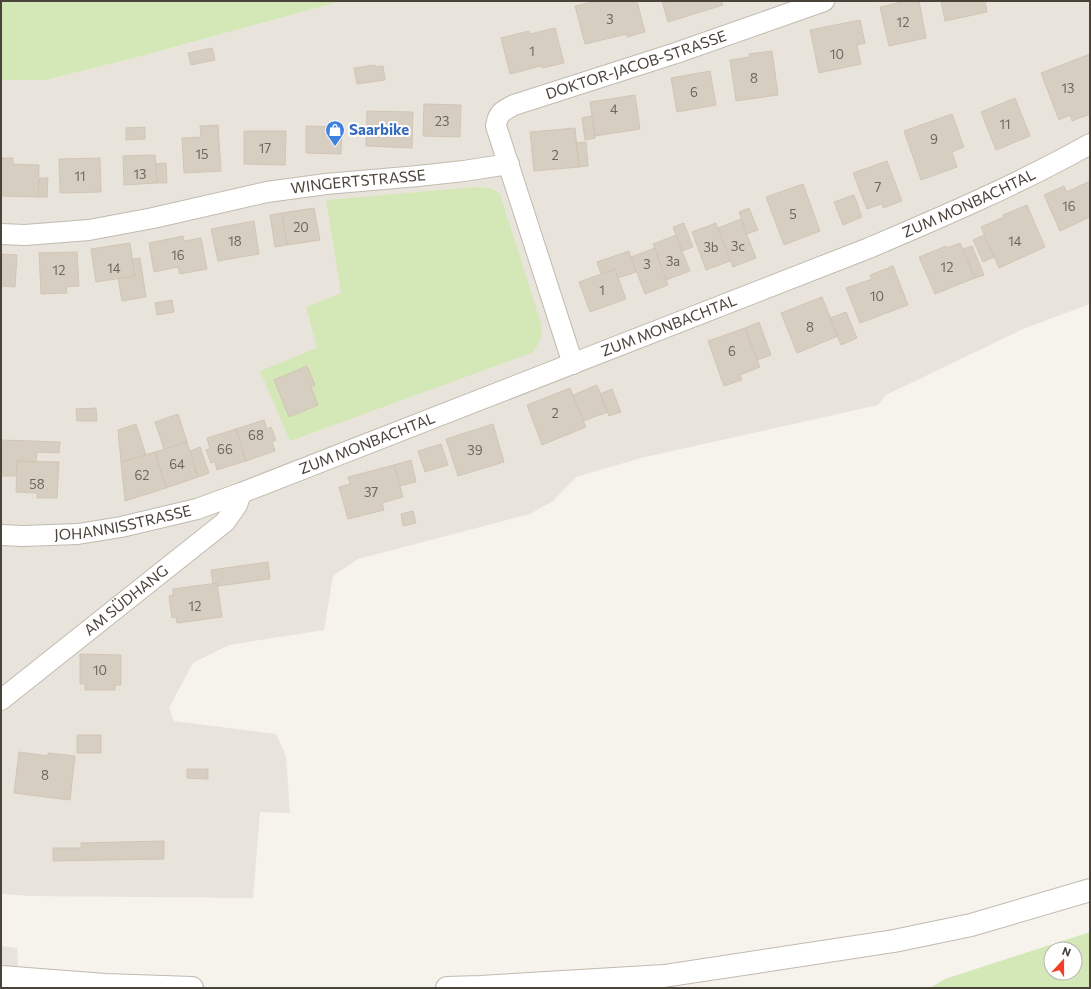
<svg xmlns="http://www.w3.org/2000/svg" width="1091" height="989" viewBox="0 0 1091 989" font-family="Commissioner,sans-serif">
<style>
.residential{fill:#e9e4db}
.green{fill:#d4e8b7;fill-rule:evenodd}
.building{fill:#d7cec2;stroke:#d2c5b5}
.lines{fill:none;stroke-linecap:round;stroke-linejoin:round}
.minor-casing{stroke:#c1baaf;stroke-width:22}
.tertiary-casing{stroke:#c1baaf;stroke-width:24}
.minor{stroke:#fff;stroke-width:20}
.tertiary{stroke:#fff;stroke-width:22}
.labels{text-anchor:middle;stroke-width:4;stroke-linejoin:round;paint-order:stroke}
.number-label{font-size:13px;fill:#6d665c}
.street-label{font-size:15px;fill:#4a433a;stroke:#fff}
.shop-label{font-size:15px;font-weight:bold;fill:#366cbe;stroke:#fff;text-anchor:start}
</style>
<rect width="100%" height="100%" fill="#f6f2ec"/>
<!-- residential -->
<path class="residential" d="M342 1H1090V304L1023 329 886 395 878 405 641 458 576 477 553 501 530 514 358 559 333 576 324 630 229 645 193 663 169 708 174 721 276 734 286 756 290 813 260 812 253 898 31 896 1 894V80H46L138 57Z
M1 946 17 948 19 979 1 988Z"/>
<!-- green -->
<path class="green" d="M1 1H342L138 57 46 80H1Z
M475 187 491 188 500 194 541 323V337L534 352 290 441 260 371 317 348 306 307 341 293 326 200Z
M1090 932V988H930L945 979ZM1051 949H1075V973H1051Z"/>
<!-- building -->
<path class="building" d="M597 1H637L645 32 627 37V34L585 44 575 6Z
M662 1H721L723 5 668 22Z
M906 1H919L926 38 889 46 880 7Z
M941 1H985L987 12 945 21Z
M860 20 865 43 857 45 861 64 819 73 810 30Z
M555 28 564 63 542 68 541 66 510 74 501 38 529 31 530 34Z
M212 48 215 60 191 65 188 53Z
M772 51 778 95 736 101 730 60 750 57 749 54Z
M1090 54V107L1089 108 1090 114 1072 121 1070 115 1059 120 1041 73Z
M375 65V67L383 66 385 80 357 84 354 68Z
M710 71 716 105 677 112 671 78Z
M635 95 640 129 595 136 590 102Z
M1015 98 1030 136 996 150 981 112Z
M424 104 461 105 460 137 423 136Z
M367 111 413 112 412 148 366 146Z
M952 114 964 147 952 152 957 167 921 180 904 131Z
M592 116 595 138 585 140 582 118Z
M218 125 221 171 184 173 182 138 201 137 200 126Z
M306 126 342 127 341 154 306 153Z
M145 127V139L126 140V128Z
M575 128 579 167 534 171 530 132Z
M244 131H286L285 165 244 164Z
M586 142 588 166 579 167 576 143Z
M155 155 157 183 124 185 123 156Z
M1 158H13V164L39 165 38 197 1 196Z
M100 158 101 192 60 193 59 159Z
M887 161 902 201 883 208 882 204 867 209 853 173Z
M166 163 167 183H157L156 164Z
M39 178H48L47 197H38Z
M1090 181V217L1060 231 1044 195 1064 186 1067 192Z
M803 184 820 231 784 245 766 197Z
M854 195 862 217 843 225 834 202Z
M1027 205 1045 247 999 268 981 227 1004 217 1003 215Z
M314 208 320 240 287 245 282 213Z
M749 208 758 230 747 234 739 212Z
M282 213 287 245 275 247 270 215Z
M741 219 756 258 733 267 718 228Z
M254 221 259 254 218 261 211 229Z
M684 223 693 247 682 251 673 227Z
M716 223 730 261 706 270 692 232Z
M676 235 690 271 666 280 653 244Z
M984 235 994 257 983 262 973 240Z
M183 236 184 241 201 238 207 269 180 274 178 267 154 272 149 243Z
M130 243 135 276 96 282 91 249Z
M960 243 975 278 935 294 919 257 946 246 947 248Z
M972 246 984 275 975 278 963 249Z
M655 248 668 285 645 294 631 257Z
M629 251 636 272 618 278 615 269 601 274 597 262Z
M77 252 79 286 66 287 67 293 41 294 39 253Z
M1 254 17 255 15 287 1 286Z
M140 258 146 297 122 301 118 278 135 276 132 259Z
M893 266 908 305 860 323 846 288 872 279 870 275Z
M615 269 626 299 590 312 579 282Z
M822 297 838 336 797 353 781 313Z
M172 300 174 312 157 315 155 303Z
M846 312 857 338 841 345 830 318Z
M759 322 771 355 757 360 745 328Z
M745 328 760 367 740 375 742 380 724 386 708 341Z
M307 366 315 385 311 387 318 405 289 417 274 380Z
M597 385 608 412 583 421 573 395Z
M570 388 586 427 542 445 527 405Z
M612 389 621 412 609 416 600 394Z
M96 408 97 421H77L76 409Z
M178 414 187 442 164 449 155 422Z
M264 420 267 429 271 427 276 440 272 442 275 451 246 461 236 429Z
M136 424 146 455 121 462 118 430Z
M493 424 504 462 458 476 446 439Z
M236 429 246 461 217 470 215 462 211 463 206 450 210 449 207 438Z
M1 440 60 442 59 453 37 452 36 462 17 461 16 476H1Z
M187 442 198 477 166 488 155 452Z
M441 444 448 465 425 472 418 451Z
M200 447 209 473 198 477 190 451Z
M155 452 166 488 125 501 121 462Z
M411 460 416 482 400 486 394 465Z
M17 461 59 462 57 498H37V493L16 492Z
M394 465 403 497 382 503 384 510 348 519 339 487 350 484 348 477Z
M413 511 416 523 403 526 401 514Z
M268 562 270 579 218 586 217 583 213 584 211 570Z
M217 583 222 617 177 623 176 617 172 618 169 596 173 595V589Z
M80 654 121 655V685H115V690H85V684H80Z
M77 735H101V753H77Z
M19 752 48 756V753L75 756 70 800 14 793Z
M187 769H208V779L187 778Z
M164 841V859L53 861V848H81V843Z"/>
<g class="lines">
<!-- minor casing -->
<g class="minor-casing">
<g id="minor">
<path id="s1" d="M1 234 25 235 89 230 153 218 267 192 326 184 418 176 464 171 509 164"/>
<path id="s2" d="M573 364 496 126C498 112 503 111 514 105L676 53 824 1"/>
<path id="s3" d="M1 535 23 536 78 534 121 527 197 509 241 493 869 248C944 216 1019 184 1090 144"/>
<path id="s4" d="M1 700 201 541 225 522 237 505 241 493"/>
</g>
</g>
<!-- tertiary casing -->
<g class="tertiary-casing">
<path id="tertiary" d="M1 977 105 985 192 988
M447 988 480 987 664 976 894 941 971 925 1090 890"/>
</g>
<!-- minor -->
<use href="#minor" class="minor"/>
<!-- tertiary -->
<use href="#tertiary" class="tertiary"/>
</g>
<!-- icons -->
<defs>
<g id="shop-pin" transform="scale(1)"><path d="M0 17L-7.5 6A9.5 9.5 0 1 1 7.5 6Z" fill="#3f7fe0" stroke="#fff"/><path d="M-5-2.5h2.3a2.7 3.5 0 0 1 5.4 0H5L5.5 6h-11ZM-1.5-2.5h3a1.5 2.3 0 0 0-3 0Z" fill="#fff"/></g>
</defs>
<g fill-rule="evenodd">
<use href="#shop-pin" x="335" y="130"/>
</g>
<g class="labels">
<!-- number labels -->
<g class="number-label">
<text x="610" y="24">3</text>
<text x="903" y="27">12</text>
<text x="532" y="56">1</text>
<text x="837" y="59">10</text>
<text x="754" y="83">8</text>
<text x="1068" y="93">13</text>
<text x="694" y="97">6</text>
<text x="614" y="114">4</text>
<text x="442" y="126">23</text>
<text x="1005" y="129">11</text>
<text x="934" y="144">9</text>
<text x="265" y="153">17</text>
<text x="202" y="159">15</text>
<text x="555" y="160">2</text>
<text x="140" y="179">13</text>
<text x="80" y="181">11</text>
<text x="878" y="192">7</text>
<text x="1069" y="211">16</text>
<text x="793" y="219">5</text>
<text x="301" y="232">20</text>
<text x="235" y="246">18</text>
<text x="1015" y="246">14</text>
<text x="738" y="251">3c</text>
<text x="711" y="252">3b</text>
<text x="178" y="260">16</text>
<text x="673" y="266">3a</text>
<text x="647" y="269">3</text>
<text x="947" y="272">12</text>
<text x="114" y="273">14</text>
<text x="59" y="275">12</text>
<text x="602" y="295">1</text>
<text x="877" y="301">10</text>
<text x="810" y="332">8</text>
<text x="732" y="356">6</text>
<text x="555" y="418">2</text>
<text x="256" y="440">68</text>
<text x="225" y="454">66</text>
<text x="475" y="455">39</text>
<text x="177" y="469">64</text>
<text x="142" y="480">62</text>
<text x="37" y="489">58</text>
<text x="371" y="497">37</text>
<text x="195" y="611">12</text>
<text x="100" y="675">10</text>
<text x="45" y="780">8</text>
</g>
<!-- street labels -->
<g class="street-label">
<text dy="5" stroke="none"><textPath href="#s2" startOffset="408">DOKTOR-JACOB-STRASSE</textPath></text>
<text dy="5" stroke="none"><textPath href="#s1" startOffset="362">WINGERTSTRASSE</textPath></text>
<text dy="5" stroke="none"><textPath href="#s3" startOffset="1029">ZUM MONBACHTAL</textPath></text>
<text dy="5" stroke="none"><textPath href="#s3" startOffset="705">ZUM MONBACHTAL</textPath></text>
<text dy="5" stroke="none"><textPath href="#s3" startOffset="381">ZUM MONBACHTAL</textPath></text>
<text dy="5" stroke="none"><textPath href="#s3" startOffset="123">JOHANNISSTRASSE</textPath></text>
<text dy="5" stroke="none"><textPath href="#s4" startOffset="160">AM SÜDHANG</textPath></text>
</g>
<!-- shop labels -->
<g class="shop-label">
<text x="349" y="135">Saarbike</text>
</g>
</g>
<!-- border -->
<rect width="1091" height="989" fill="none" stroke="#4a433a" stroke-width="4"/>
<!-- north arrow -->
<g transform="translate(1063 961) rotate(21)"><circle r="19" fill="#ffffff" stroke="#b7b4b0"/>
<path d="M0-3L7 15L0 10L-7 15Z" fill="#f33d26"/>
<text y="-6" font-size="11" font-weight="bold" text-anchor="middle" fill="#4a433a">N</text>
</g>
</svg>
